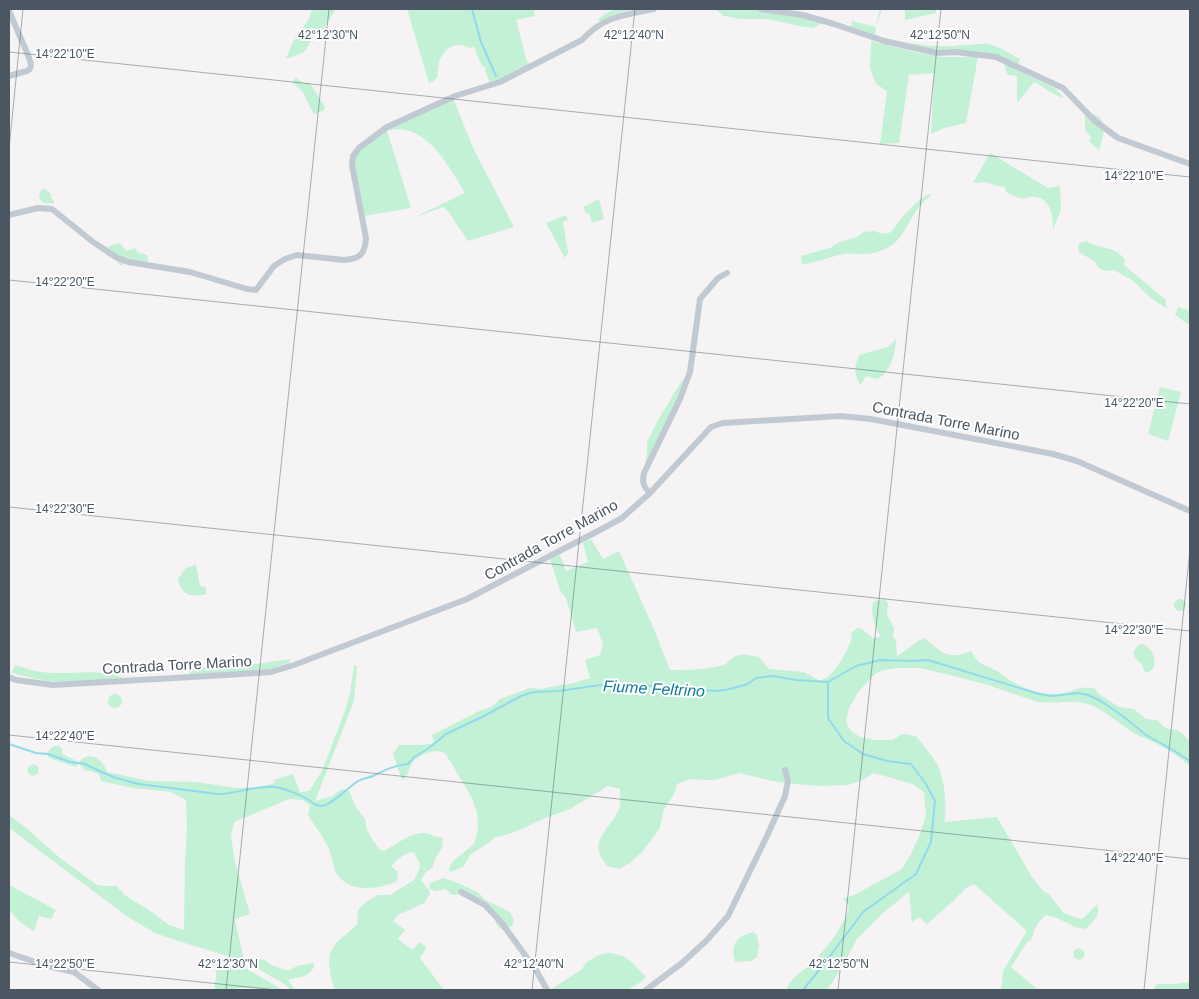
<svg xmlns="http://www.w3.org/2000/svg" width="1199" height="999" viewBox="0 0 1199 999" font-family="Helvetica,sans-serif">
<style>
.green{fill:#c3f1d5}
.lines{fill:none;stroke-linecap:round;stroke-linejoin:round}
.stream{stroke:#90daee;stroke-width:2}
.street{stroke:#c1cad2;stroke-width:6}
.ticks{fill:none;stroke:#4a5661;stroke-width:1;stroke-opacity:0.45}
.labels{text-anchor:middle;stroke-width:4;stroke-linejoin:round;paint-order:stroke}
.street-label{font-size:15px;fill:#4a5661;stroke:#fff}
.water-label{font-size:16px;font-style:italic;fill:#0c7c9b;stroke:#fff}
.ticks-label{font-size:12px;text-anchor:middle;fill:#4a5661;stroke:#fff;stroke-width:4;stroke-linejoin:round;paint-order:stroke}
</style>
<rect width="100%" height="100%" fill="#f5f3f3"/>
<!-- green -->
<path class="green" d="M312 9H335L333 14 323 30 312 38 308 46 304 52 290 58H285C289 54 290 50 292 44 299 32 309 23 312 9Z
M407 9H534L535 16 516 20 527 62 532 64 508 76 490 83 485 70 486 67 482 66 479 60 474 46 472 48C466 48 463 44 457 45 445 47 439 57 438 68 437 72 439 76 436 79 434 81 431 82 429 83Z
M615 9H636C623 11 612 14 601 22L598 19 605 14Z
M715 9H758L824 22 813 28 799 26 768 19H740L724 16Z
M880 9H882L876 27 875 35C901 43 926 47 953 46 963 46 979 43 988 44 999 46 1012 55 1020 59L1019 64 993 55 935 52 898 44 851 27 852 21 876 27Z
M905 9H936V13L905 20Z
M871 41 919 53 943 57H978L966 123 944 128 931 134 934 73 909 75 899 143 880 144 887 91 876 84 870 68Z
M1004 63 1056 89 1064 98C1054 96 1044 87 1034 82L1017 103V76L1008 75 1006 72Z
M296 78 304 83H310L325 107 324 110 314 114 312 111 302 91 292 82Z
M453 98 474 150 514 227 468 241 448 211 443 207 413 218 465 193C449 167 425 120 387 131L411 208 363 216 353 163C356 138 431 108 453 98Z
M1091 114C1110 116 1103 138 1099 150L1089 141 1091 138 1085 129V116Z
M990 153 1048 188 1060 186 1061 209 1053 230C1053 218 1052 201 1037 197 1031 196 1026 199 1021 198 1016 198 1010 194 1006 192L1005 187 998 186 985 182 973 183Z
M42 189H45L51 194V198L55 203C46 204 40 204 39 194Z
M933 194C915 206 912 221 900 237 892 248 877 254 863 254 856 254 850 253 843 254 829 257 816 263 802 264L801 256 830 248 840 242 857 237 864 232 874 231 883 234 889 233 893 230 898 222 915 204 926 195Z
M599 199 604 219 592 223 589 213 586 214 583 207Z
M566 215 568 220 563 222 568 253 565 258 546 223Z
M1086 241C1090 243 1094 245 1099 246 1112 251 1115 247 1125 260L1124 265 1166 300V306L1169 310 1160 304 1152 299 1132 280 1114 270 1105 271 1099 268 1094 261 1079 252 1078 246 1080 243Z
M120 243 126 251 136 248 137 252 147 255 148 259V261L145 263 123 264 121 266C119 264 117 261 115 260 111 257 108 257 105 253 108 245 113 244 120 243Z
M1178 307 1190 311V325C1185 323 1181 318 1175 315Z
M896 339C896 350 890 375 878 378 874 380 870 377 866 376L860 385C854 373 854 367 859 355L888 347Z
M688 373 677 402 645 466 647 453V442L658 420 678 387Z
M1160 387 1181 392 1168 441 1148 434Z
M591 539 603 559 619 551 653 627 670 670C687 670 703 670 720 666 728 665 730 658 736 656 743 653 753 656 759 657L769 669 804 672 820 681 828 677 836 668 844 656 851 641 852 632 858 628 862 629 873 638 881 637C875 628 869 611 874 601L885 599 888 603 887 615 894 628 893 638 896 640 897 656C908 650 913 643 924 638 942 652 947 661 971 651 979 666 982 663 995 670 1000 672 1003 676 1008 679 1022 688 1039 694 1056 694 1070 694 1078 685 1094 688L1100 695 1119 707 1134 709 1146 719 1157 720 1164 727 1169 729 1177 730 1182 733 1190 742V766C1179 757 1168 749 1155 743 1148 739 1140 737 1134 733 1119 724 1105 710 1088 704 1071 699 1055 704 1038 702L988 685 950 675 920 668H898L884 670 875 674 859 691 849 708 846 723 851 731 860 737 876 740H892L903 734 916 736C923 745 931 754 937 764 944 775 948 810 944 822L997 817 1032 877 1043 891 1049 894 1057 905 1064 913 1077 918 1082 919 1100 902 1097 906C1101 915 1092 922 1086 929L1075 927 1057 918 1046 915C1034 925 1036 929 1030 942L1028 941 1011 967 1038 990H1001L1003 971 1027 931 974 884 966 888 951 903 927 924 919 917 912 922 909 892 883 913 857 939 845 962 827 990H786C792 976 802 972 813 962 826 949 846 924 849 906L843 899 854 895 902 869 911 854 920 834 926 816 924 792 912 784 874 773 860 781 848 785 818 786 796 784 772 781 739 773 715 780H706L690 779 677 784 674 794 664 809 660 828 643 851 630 863 619 869 607 866C605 862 600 857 599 852 595 836 614 823 619 809 621 804 620 796 620 789L608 786 570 809 543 819 515 832 494 838 490 842 471 854 463 867 450 872 449 869 452 862 474 844 478 830 477 812 471 796 445 753C435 748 419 754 412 763 408 769 409 776 402 780L393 754 399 745H422L434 743 432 735 479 711 491 707 500 699 530 688 540 689 561 685 570 684 590 678 585 660 600 655 603 644 597 628 576 632 566 598 560 590 550 559 560 555 566 571 588 562 583 543Z
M196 565 200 586 206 587V594C191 598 181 595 178 579L186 568Z
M1174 605a6 6 0 1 1 12 0a6 6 0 1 1-12 0Z
M1142 644C1155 646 1161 673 1145 672L1142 665 1135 658 1133 653 1138 645Z
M290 659 289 663 269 670 190 675 188 668 248 665Z
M15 665C23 667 32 671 41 672 70 676 95 667 124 678 99 680 72 684 47 681 35 679 24 676 12 673Z
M354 665 357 666 354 701 315 801 333 796 336 793 343 789 349 791 357 809 365 819 367 830 372 839 379 849 384 851C395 845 412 832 424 833 430 833 436 838 443 838L442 848 435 859 433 867 425 873 421 880 429 890 430 894 424 903 398 915 393 921 405 930 398 939 412 950 420 942 426 947V949L420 958 444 990H335L331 978 329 962 330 953 337 942 350 931 357 924 358 910 366 902 378 895H390L414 880 420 868 419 862 414 852C404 853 398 859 391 866L398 872 397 881C380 889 353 893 339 877 333 871 333 859 330 852 325 838 315 827 308 815L310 805 302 800 289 799 234 822 231 837 235 862 250 914 235 919 244 961 178 941 155 933 128 917 9 828V815L24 826 60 858 97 885 104 886H116L126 896 149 910 169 925 184 930 185 863 187 827 186 800 171 792 133 788 101 781 99 774 91 771H85L79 763 76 767 49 758 47 754C50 748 53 745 59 746L62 749V754L79 762C90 750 103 759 107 772L149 781 196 782 236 788 260 787 275 783 274 780 293 774 300 792 309 791 322 771 343 716 350 694Z
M108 701a7 7 0 1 1 14 0a7 7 0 1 1-14 0Z
M27.5 770a5.5 5.5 0 1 1 11 0a5.5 5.5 0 1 1-11 0Z
M443 878 458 883 475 891 479 893 485 900 510 912 514 920 512 926 505 929H501L498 926 489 911 463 893 460 892 456 895H452L446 889 435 891 430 889 429 886 430 883Z
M9 885 56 910 51 919 39 916 34 931 20 922 9 910Z
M753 932 757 935 759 946 757 957 751 961 735 962C730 944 736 937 753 932Z
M1073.5 954a5.5 5.5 0 1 1 11 0a5.5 5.5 0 1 1-11 0Z
M610 953C632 957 631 963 646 977L641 982 627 990H550L581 970 586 963 598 955Z
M216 958 242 966 283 990H262L255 988H239L232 990H215C214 985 215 982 216 977 217 970 214 965 216 958Z
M258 959 265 960 271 965 288 971 297 966 314 963V967C307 979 300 976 288 980L295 990H291L286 985 252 965Z
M1190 982V990H1153L1157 984H1175Z"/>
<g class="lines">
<!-- stream -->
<path class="stream" d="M472 9 481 42 496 76
M9 744 36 753 48 754 70 762 85 764 97 770 116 778 139 784 218 794C237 794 256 785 275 787 283 788 301 795 307 799 312 802 315 806 321 806 330 806 347 789 355 783 360 779 367 778 373 776 385 770 395 765 408 764L414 757 429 748 446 734 482 717 521 696 534 692 559 691 607 684 640 686H668L714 691 726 690 748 684 756 678 773 676 796 680 828 682 856 666 880 660 913 661 928 660 1039 694 1052 696 1078 693 1088 695 1101 701 1124 717 1146 735 1173 750 1190 761
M803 990 824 964 863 912 916 874 931 842 935 801 926 784 911 764 887 761 863 754 844 741 828 718V682"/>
<!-- street -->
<path class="street" d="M761 9 803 15 834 24 884 41 937 53 956 52 996 57 1063 88 1095 121 1118 138 1190 164
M9 11 28 55 31 64 30 69 27 71 9 76
M9 215 38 208 52 209 93 242 116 257 128 262 190 272 247 289 256 290 274 266 285 259 297 255 344 260C360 259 365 254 366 238L352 165 353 156 359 148 387 127 455 96 500 82 582 40C604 16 624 15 654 9
M650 493C643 486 642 482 644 473L680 399 690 372 700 299 718 278 727 273
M9 677 16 680 53 685 226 675 271 672 294 665 467 599 600 530 622 518 650 493 711 427 723 423 841 416 871 419 1053 454 1077 461 1190 511
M461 892 485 905 501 922 536 970 547 990
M9 953 47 966 74 972 98 990
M646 990 682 963 707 940 728 916 767 836 785 796 788 781 785 770"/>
</g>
<!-- ticks -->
<path class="ticks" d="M9 52 1190 177M9 149 23 9M9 280 1190 404M9 507 1190 631M9 735 1190 859M9 962 277 990M226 990 329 9M532 990 635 9M838 990 941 9M1144 990 1190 550"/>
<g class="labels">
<!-- street labels -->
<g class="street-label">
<text transform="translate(946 421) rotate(11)" y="5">Contrada Torre Marino</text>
<text transform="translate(551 540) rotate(-29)" y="5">Contrada Torre Marino</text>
<text transform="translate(177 665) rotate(-3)" y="5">Contrada Torre Marino</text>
</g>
<!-- water labels -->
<g class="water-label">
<text transform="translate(654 688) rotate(3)" y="6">Fiume Feltrino</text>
</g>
</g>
<g class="ticks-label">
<text x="328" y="39">42°12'30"N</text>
<text x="634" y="39">42°12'40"N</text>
<text x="940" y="39">42°12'50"N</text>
<text x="65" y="58">14°22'10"E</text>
<text x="1134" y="180">14°22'10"E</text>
<text x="65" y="286">14°22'20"E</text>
<text x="1134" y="407">14°22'20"E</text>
<text x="65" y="513">14°22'30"E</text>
<text x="1134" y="634">14°22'30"E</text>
<text x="65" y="740">14°22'40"E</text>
<text x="1134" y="862">14°22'40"E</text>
<text x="65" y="968">14°22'50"E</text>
<text x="228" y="968">42°12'30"N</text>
<text x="534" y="968">42°12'40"N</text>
<text x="839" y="968">42°12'50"N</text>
</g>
<!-- border -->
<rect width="1199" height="999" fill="none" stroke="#4a5661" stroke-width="20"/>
</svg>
